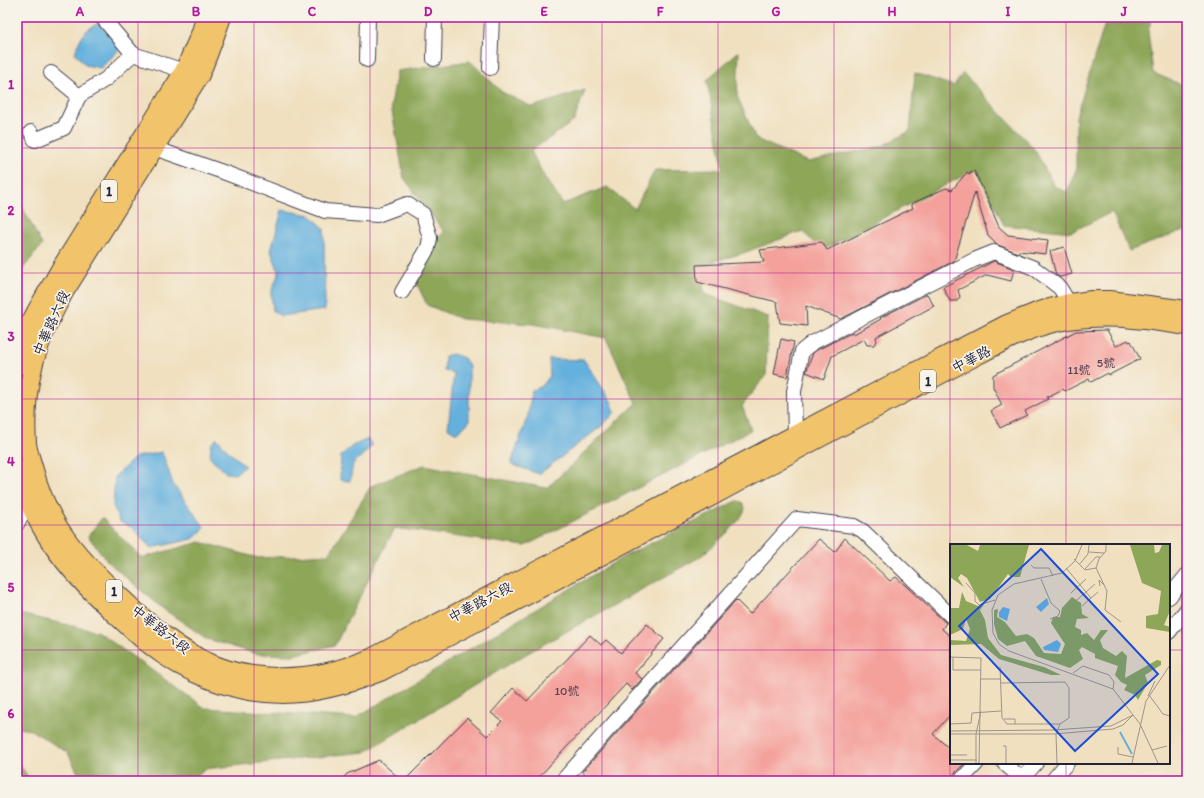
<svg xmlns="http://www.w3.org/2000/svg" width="1204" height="798" viewBox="0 0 1204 798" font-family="Itim,'LXGW WenKai TC',sans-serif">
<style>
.forest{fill:#8da658;stroke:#58644a}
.water{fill:#65b1de;stroke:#446a8c}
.building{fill:#f4a19c}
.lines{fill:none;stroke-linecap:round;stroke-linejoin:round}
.minor-casing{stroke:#413e4f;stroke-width:16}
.major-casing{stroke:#413e4f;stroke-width:20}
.minor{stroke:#fff;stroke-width:14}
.major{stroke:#f1c36a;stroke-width:18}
.grid{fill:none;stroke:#b5179e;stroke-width:1;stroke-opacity:0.55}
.labels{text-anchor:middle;stroke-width:3.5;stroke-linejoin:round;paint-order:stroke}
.number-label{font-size:12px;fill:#564253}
.shield{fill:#f7f3e8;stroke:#62616f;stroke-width:1}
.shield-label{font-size:13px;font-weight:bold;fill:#22223b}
.street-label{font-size:14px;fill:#22223b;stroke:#f7f3e8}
.inset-river{fill:none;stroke:#65b1de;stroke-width:2}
.inset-road{fill:none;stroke:#9e948b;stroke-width:1}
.view{fill:#1d4ed8;fill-opacity:0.15;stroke:#1d4ed8;stroke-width:2}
.inset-edge{fill:none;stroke:#22223b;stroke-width:2}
.neatline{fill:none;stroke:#b5179e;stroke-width:1.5}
.grid-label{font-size:13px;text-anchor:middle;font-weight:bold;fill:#b5179e}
</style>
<rect width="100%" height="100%" fill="#f7f3e8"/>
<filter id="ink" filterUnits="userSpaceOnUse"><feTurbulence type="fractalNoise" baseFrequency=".025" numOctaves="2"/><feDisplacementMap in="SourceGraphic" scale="8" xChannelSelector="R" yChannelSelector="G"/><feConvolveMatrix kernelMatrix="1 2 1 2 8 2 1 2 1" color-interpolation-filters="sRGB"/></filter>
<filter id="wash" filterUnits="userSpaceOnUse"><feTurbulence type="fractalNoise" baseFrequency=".012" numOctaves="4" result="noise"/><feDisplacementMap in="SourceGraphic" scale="16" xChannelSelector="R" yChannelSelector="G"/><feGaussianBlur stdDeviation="0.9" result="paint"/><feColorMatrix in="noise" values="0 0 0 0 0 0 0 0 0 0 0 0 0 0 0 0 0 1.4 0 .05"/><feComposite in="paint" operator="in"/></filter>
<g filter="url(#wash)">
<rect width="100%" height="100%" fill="#f0e0c0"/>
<!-- forest -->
<path class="forest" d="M1107 17H1152L1148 31 1153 73 1187 87V229L1129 251 1112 212 1071 232 1004 225 977 170 953 181 822 250 802 231 743 253 698 266 705 294 768 317 766 375 742 406 751 430 525 546 395 528 335 645 292 655 257 654 207 639 162 608 108 562 88 536 102 518 142 558 200 542 258 558 329 554 371 486 424 465 547 488 636 403 606 338 533 324 461 319 427 305 409 267 444 232 404 178 391 106 397 71 470 61 502 92 532 107 585 90 574 121 531 151 546 180 563 204 607 187 635 209 655 170 723 169 707 80 739 51 737 96 756 139 808 162 882 146 910 131 915 73 954 86 963 73 1035 150 1054 186 1067 192 1076 170V117Z
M17 197 42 245 17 276Z
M737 501 742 502 745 508C743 522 711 547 700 557L526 654 365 752 204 769 191 781H82L68 753 31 730 17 728V608L20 614 98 632 205 708 355 718 623 557Z
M17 761 31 781H17Z"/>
<!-- water -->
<path class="water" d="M99 23 120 49 101 68 85 65 75 53C80 37 84 30 99 23Z
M282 210 310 215 324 228 325 310 281 316 273 311 271 293 279 272 271 251Z
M453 354 464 358 469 366V422L457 433 448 428 454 373 444 371 445 356Z
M549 359 584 360 611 401 615 412 603 425 539 474 511 464 528 415 532 390 542 386 550 376Z
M217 438 228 451 245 466 235 474 226 473 210 457 211 444Z
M368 439 372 446 353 464 350 481 340 480 341 456 352 446Z
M162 452 173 484 205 528 193 539 151 548 131 527 120 522 113 506 115 476 136 457Z"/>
<g id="blocks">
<!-- building -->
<path class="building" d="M974 171 991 206H990L999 227 1008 235 1048 240 1046 254 1019 251 1018 253 998 245 988 235 975 192 954 261 841 319 806 306 807 326 780 323 777 302 697 282 696 265 764 262 760 250 822 242 827 250 913 208 911 204 946 188 952 190 967 172 970 174V172Z
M1064 247 1072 274 1060 277 1056 275 1050 251Z
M994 261 1014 269 1011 281 987 275 958 290 960 297 957 301H950L943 287Z
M927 294 934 306 876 337 877 341 874 345H867L864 339 832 356 824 379 806 372 813 353 817 350 853 332 854 334 881 319 880 318Z
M1107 330 1116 346 1128 340 1129 342 1131 341 1140 359 1109 375 1108 373 1091 382 1089 379 1065 391 1063 389 1047 397 1048 399 1025 411 1027 415 1000 428 991 411 1002 405 993 387V375L1076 331Z
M781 339 794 342 787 377 774 374Z
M845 538 890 581 896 577 946 623 942 629 951 637V714L933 734 951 750V763H965L950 778 946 775 940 781H593L582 772 736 600 750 614 819 539 835 552Z
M647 624 664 639 635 673 642 679 632 690 626 684 535 781H404L467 718 487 736 502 721 491 713 513 688 527 701 590 635 601 645 606 640 621 653Z
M379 760 402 781H340L347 774Z"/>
</g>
</g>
<g filter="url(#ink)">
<use href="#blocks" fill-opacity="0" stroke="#413e4f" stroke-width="1"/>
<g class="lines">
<!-- minor casing -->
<g class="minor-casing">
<path id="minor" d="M102 17 133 54
M434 59 435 17
M367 60 368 17
M490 68 492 17
M51 73 79 96
M31 132 35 140 64 128 79 96 106 79 133 54 193 74
M154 148 223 172 325 211 377 215 407 204 423 214 430 238 428 248 402 292
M795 435 794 391 802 351 812 343 974 260 994 252 1034 268 1060 288 1069 303
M17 524 28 502 33 497
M1169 597 1187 575
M1169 632 1187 609
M1004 763 1022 779V781
M562 781 797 519 854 526 863 531 951 616
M960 781 977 763
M1020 781 1036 763
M1052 781 1067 763"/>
</g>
<!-- major casing -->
<g class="major-casing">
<path id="major" d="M222 17 208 55 200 75 65 291C36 343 23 384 27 443 28 452 32 462 34 470 49 527 81 560 123 599 159 634 200 668 252 675 293 681 333 674 371 658L874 393 1007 324 1039 311 1069 303 1092 300H1110L1187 310
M17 366 20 350 29 325 38 308 62 266 184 71 201 32 205 17
M17 469C35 530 65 568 111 611 123 621 134 633 147 643 185 674 234 694 283 694 317 694 350 684 380 672 525 598 669 520 812 442 860 417 907 392 955 367 985 352 1016 333 1049 324 1095 312 1141 319 1187 326"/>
</g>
<!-- minor -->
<use href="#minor" class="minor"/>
<!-- major -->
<use href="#major" class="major"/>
</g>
</g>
<!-- grid -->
<path class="grid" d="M138 17V781M254 17V781M370 17V781M486 17V781M602 17V781M718 17V781M834 17V781M950 17V781M1066 17V545M17 148H1187M17 273H1187M17 399H1187M17 525H1187M17 650H951M1169 650H1187M1066 763V781"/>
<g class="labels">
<!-- number labels -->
<g class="number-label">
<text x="1106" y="367">5號</text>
<text x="1079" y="374">11號</text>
<text x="567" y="695">10號</text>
</g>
<!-- shield labels -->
<g class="shield">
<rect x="101" y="180" width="16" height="22" rx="3"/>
<rect x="920" y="370" width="16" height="22" rx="3"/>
<rect x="106" y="580" width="16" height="22" rx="3"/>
</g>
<g class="shield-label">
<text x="109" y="196">1</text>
<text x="928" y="386">1</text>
<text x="114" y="596">1</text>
</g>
<!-- street labels -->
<g class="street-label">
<text transform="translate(51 323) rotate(-66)" y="5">中華路六段</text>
<text transform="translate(971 359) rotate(-27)" y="5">中華路</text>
<text transform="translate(480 602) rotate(-28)" y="5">中華路六段</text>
<text transform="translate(161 629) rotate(38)" y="5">中華路六段</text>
</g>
</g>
<!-- overview -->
<g transform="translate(950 544)">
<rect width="220" height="220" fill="#f0e0c0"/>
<path d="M0 1H17L28 7 30 1H79L70 33H61L58 30 40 55 30 58 17 34 11 30 8 34 14 43 0 33ZM180 1H204L205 9 209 8 212 1H220V67L214 81 220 83V88L196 84V72L208 70 211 47 192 39ZM12 48 16 57 28 62 35 59 30 66 35 76 38 94 51 111 94 123 111 131H101L49 115 31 100 0 101V96L16 97 20 85 16 75 13 85 0 91V64H9ZM122 53 131 59 132 70 139 74 127 75 125 83 131 86V91L137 89 144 96 151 86H158L150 96 153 104 166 112 172 107 177 112 175 134 207 116 211 117V121L195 131 198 139 188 156 185 151 174 146 177 141 171 138 165 131 168 122 145 114V110L132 103 129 106 133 115 120 124 86 112 75 97 57 102 48 95 44 80V66L48 65 47 73 55 78 66 92 77 90 84 94 94 109 111 110 115 100 101 79 103 73H110L112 64Z" fill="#8da658"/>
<path d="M97 54 99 60 91 68 86 63ZM53 63 60 65 57 77 49 73V68ZM107 96 111 100 108 108 94 106 93 103Z" fill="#65b1de"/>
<path class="inset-river" d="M170 188 182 210"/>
<path class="inset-road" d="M132 1 125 17 112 29 64 40 48 51 42 66 43 89 49 100 59 107 163 145 190 180 208 219M139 8 154 9M124 15 135 26 146 24M81 21 84 24H99L103 32M129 21 138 10 139 1M116 24 141 54M146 24 157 47 155 66 171 78M146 24 149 15 156 7V1M135 25 146 13H150M91 35 101 59 110 67 108 72 100 75M16 39 25 49V57L29 61 45 56M150 42 149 36 154 41M121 49 136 35M127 56 145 40M132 62 148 48M0 113 31 114 29 219M3 113V126H31M50 123 52 174 57 180H65V175H54M123 129 133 122 159 131 164 138 163 145M31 135H50M51 139 115 138 119 144V174L110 180 106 190 107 219M199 151 213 170 220 172M198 152 205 137M0 180 21 179 22 169 51 167M65 180H110M0 187 103 186 161 182 183 171 173 181 163 185 104 190H0M53 202H56V219M168 203V210L183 213M202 206 217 202M0 211H17M0 216H27M26 219V190L31 167M182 219 196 157 220 121"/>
<path class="view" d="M91 5 208 130 125 207 9 82Z"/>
<rect width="220" height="220" class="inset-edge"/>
</g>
<!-- margin -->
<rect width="1204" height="798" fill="none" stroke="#f7f3e8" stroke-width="44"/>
<rect x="22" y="22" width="1160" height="754" class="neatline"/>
<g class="grid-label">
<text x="80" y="16">A</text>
<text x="196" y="16">B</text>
<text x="312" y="16">C</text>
<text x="428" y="16">D</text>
<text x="544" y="16">E</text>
<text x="660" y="16">F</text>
<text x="776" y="16">G</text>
<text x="892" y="16">H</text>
<text x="1008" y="16">I</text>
<text x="1124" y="16">J</text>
<text x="11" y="89">1</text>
<text x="11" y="215">2</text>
<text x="11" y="341">3</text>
<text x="11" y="466">4</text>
<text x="11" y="592">5</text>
<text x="11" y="718">6</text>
</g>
</svg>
